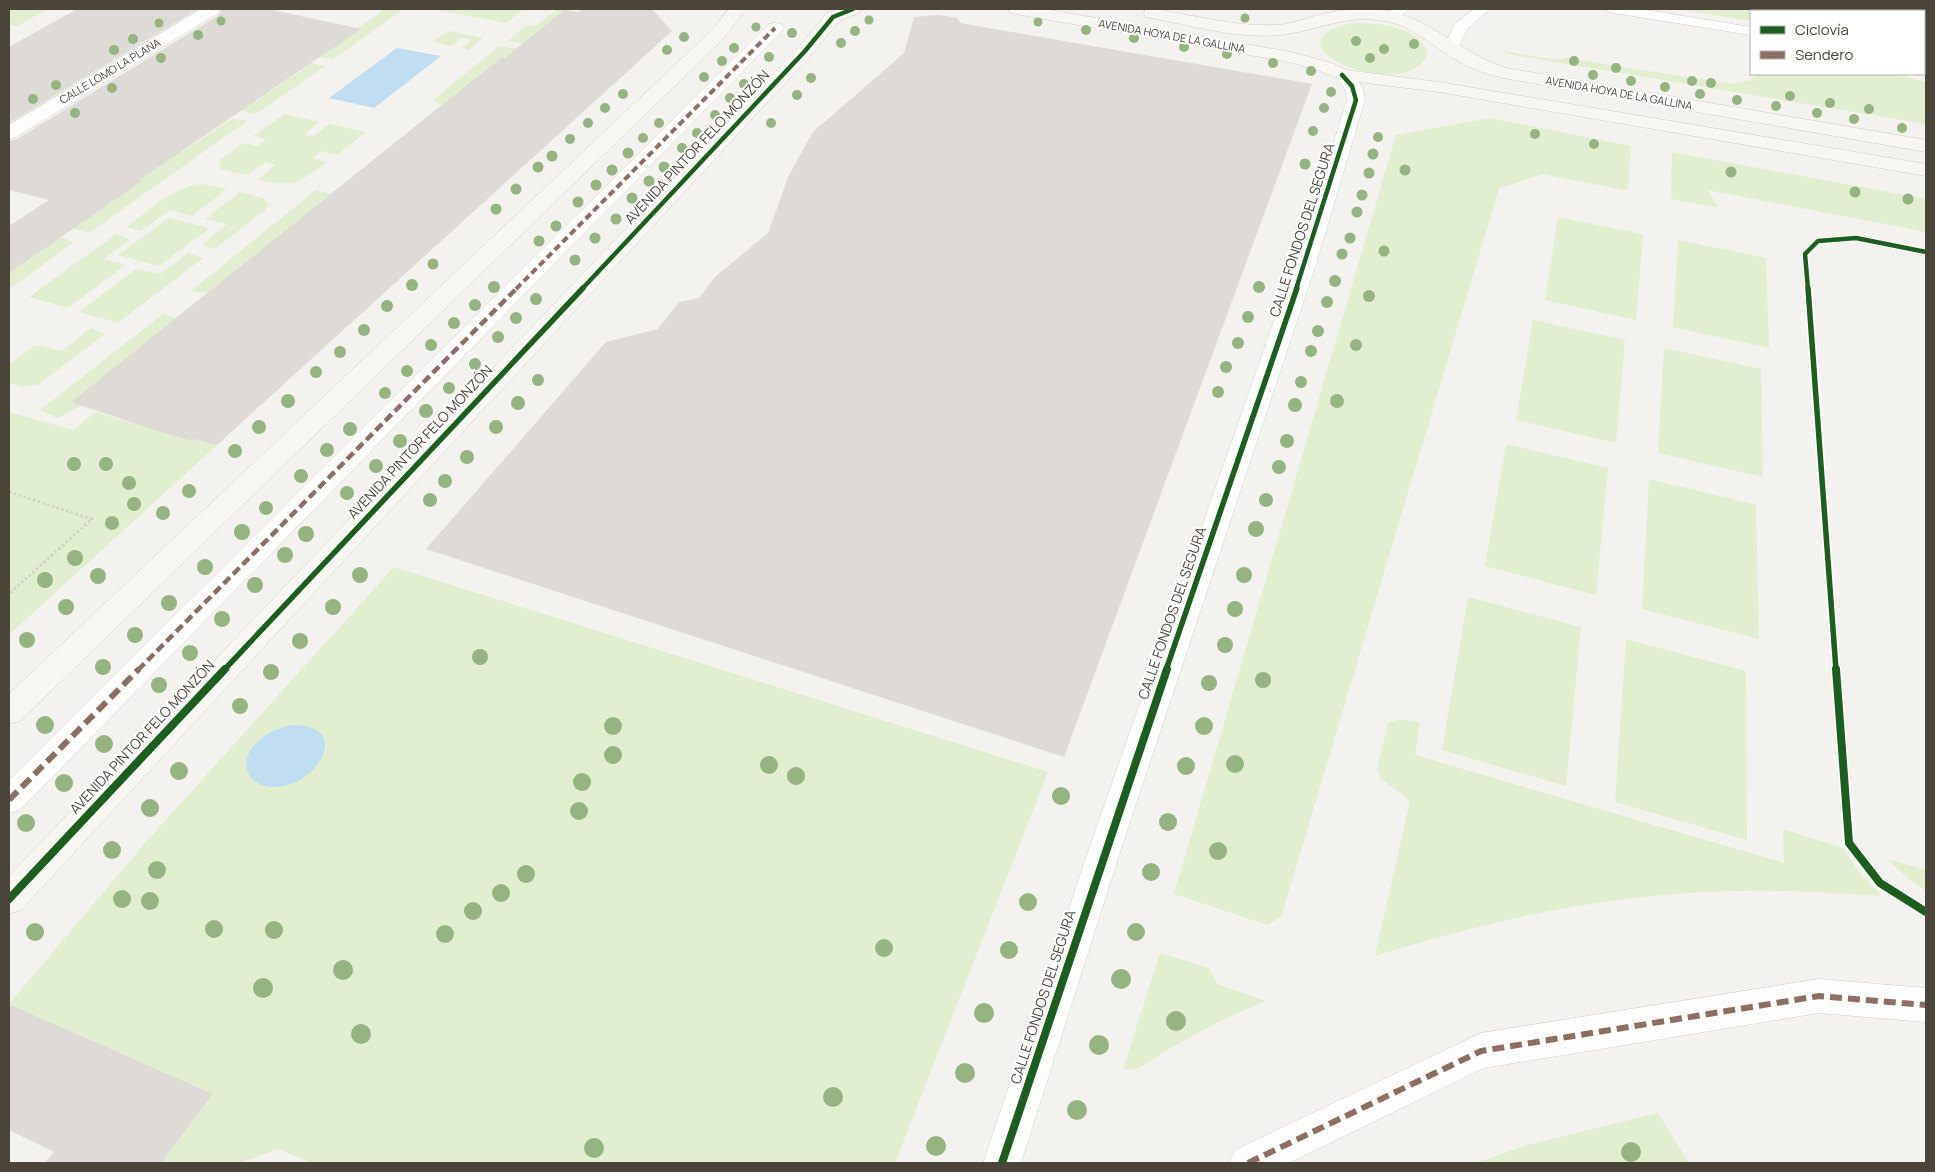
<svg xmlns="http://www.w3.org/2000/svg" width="1935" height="1172" viewBox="0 0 1935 1172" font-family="Manrope,sans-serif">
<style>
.green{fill:#e1eecf}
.water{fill:#c0ddf1}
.building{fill:#dedbd6}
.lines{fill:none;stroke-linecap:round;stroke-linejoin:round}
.lane-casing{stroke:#d2d0cb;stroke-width:1}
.street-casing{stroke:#d2d0cb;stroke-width:1}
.secondary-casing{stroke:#d3cfc5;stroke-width:1}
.path{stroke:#d3d2cc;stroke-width:3;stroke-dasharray:2.5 2.5;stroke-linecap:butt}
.lane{fill:#fdfdfc;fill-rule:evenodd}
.street{fill:#fdfdfc;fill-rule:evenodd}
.secondary{fill:#f7f6f1;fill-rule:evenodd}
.quiet-far2{stroke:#8d6e63;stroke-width:4;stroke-dasharray:7 4;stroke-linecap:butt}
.quiet-far1{stroke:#8d6e63;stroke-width:4.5;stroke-dasharray:9 4.5;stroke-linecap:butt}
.quiet{stroke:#8d6e63;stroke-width:6;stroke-dasharray:12 6;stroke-linecap:butt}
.cycleway-far2-casing{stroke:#fff;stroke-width:6}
.cycleway-far1-casing{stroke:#fff;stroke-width:9}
.cycleway-casing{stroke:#fff;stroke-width:11}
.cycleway-far2{stroke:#1b5e20;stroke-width:4.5}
.cycleway-far1{stroke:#1b5e20;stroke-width:5.5}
.cycleway{stroke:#1b5e20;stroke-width:8}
.tree{fill:#96b382}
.labels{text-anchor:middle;stroke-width:4;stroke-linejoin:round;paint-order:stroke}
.far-street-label{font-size:11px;fill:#4b4439;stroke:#fff}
.street-label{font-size:14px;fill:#4b4439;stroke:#fff}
</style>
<rect width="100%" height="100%" fill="#f4f2ee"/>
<!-- green -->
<path class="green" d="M9 9H48L17 26 9 24Z
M385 9H404L332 60 319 57Z
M433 9H524L506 23Z
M558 9H571L525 44 508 41 526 25 535 26Z
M1679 9H1769V11H1751V21Z
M1352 23C1378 23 1417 25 1428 53 1410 107 1255 44 1352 23Z
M449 31 483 38 468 50 462 48 471 40 462 38 451 46 432 42Z
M499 46 520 49 508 58 502 57 442 106 433 100Z
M1496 50 1557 60 1565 58 1732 84 1750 80 1756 74H1898L1926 82V124L1514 55Z
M307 62 325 66 256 114 238 110 249 102 253 103 301 71Z
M285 114 319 122 303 135 313 136 329 124 366 132 337 155 321 151 313 158 327 162C297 184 295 187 257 180L275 165 265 162 247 175 223 170 219 167 220 160 244 143 257 146 266 139 253 136Z
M233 118 247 121 89 233 68 227 141 181 118 175 163 146 183 151Z
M1490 118 1631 146 1628 189 1624 190 1542 174 1499 189 1281 917 1267 925 1174 894 1396 135Z
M1672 152 1926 199V232L1707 190 1718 206 1715 207 1674 200 1671 197Z
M202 184 227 189 192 216 170 210 141 231 127 227C149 210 174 186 202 184Z
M316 190 355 201 229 280 225 279 207 293 191 291Z
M240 192 263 198 268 205 265 210 215 249 202 245 227 224 205 219Z
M1558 217 1643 234 1636 320 1545 300Z
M169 218 210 228 159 266 118 255Z
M116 234 130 239 104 259 126 265 68 308 29 297Z
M60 237 74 242 12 287 9 286V273Z
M1678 240 1766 258 1769 348 1673 327Z
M188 253 203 258 118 323 79 312 136 269 160 274Z
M163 314 177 318 142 351 136 350 72 402 82 405 58 418 40 410Z
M1533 320 1625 340 1616 443 1516 420Z
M91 328 105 334 39 384 22 387 9 383V365L36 345 61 351Z
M1664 348 1761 369 1763 477 1658 453Z
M9 412 73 430 96 412 134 424 138 421 152 429 192 441 194 439 217 445 9 635Z
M1506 444 1608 468 1596 595 1485 566Z
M1649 479 1756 505 1759 639 1642 609Z
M394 567 1048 772 895 1163H312L278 1149 239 1163H161L213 1094 9 1004 144 844Z
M1468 597 1581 627 1566 786 1442 750Z
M1626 639 1746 671 1747 840 1615 802Z
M1400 719 1420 723 1415 755 1784 863 1783 829 1843 848 1859 872 1882 896C1809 891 1734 888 1661 895 1564 904 1468 927 1375 956L1410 801 1381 779 1377 770 1388 723Z
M1887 859 1926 870V891L1910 880Z
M1160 953 1209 968 1217 984 1265 1001 1220 1021 1176 1045 1137 1069H1123Z
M1658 1113 1689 1163H1476L1527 1145Z"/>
<!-- water -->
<path class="water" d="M397 48 441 56 374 108 329 98Z
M291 725C355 724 317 788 273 787 245 786 238 760 257 742 267 733 278 728 291 725Z"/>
<!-- building -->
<path class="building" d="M77 9H198L9 123V47Z
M222 9H268L361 29 139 180 142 181 9 273V226L49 200 9 190V141L17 139 219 15Z
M583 9H652L672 31 217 445 194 439 192 441 154 430 71 402 502 57 505 58 564 10 578 12Z
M939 15 957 18 960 23 1312 84 1064 757 426 549 606 342 658 329 679 302 699 298 715 277 768 233 789 175 813 132 904 53 914 17Z
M9 1004 213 1094 161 1163H45L54 1152 9 1130Z"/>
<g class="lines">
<!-- lane casing -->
<g class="lane-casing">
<path id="lane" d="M1393 9H1409L1396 20H1386L1384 17Z
M1474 9H1490L1467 29 1456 52H1446L1443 49 1455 24Z
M1607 9H1640L1751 27V35L1614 13 1609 12Z
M1924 64 1926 65V75L1922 74Z"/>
</g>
<!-- street casing -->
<g class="street-casing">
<path id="street" d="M201 9H220L218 13 16 137 9 139V125Z
M775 23 781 24 784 28 781 32 20 810 9 813V780L769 24Z
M1342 70C1356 73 1364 86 1365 100L1317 261 1123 843 1021 1163H983L1091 843 1295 261 1347 100 1344 87 1333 75 1336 71Z
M1819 979 1926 988V1022L1819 1013 1484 1068 1289 1163H1229L1235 1150 1481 1033Z"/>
</g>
<!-- secondary casing -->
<g class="secondary-casing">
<path id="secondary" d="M729 9H746L724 38 20 721 9 724V694L712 30Z
M839 9H861L859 13 839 21 811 55 21 910 9 914V876L799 47 827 13Z
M1008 9H1044L1291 52 1332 63 1346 70 1439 82 1926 164V176L1439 92 1342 80 1320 71 1289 62 1016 14 1010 13Z
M1146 9H1156C1196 16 1237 27 1277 25 1291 24 1305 19 1318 15 1339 10 1361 7 1383 10 1430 17 1460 53 1506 68L1926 140V152L1503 78C1485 74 1467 67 1451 57 1429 43 1410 25 1384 21 1344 14 1317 31 1280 35 1237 39 1193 26 1152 18L1146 17 1144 13Z"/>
</g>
<!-- path -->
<path class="path" d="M9 492 92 519 9 594"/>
<!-- lane -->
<use href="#lane" class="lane"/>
<!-- street -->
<use href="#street" class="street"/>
<!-- secondary -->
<use href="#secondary" class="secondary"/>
<!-- quiet-far2 -->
<path class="quiet-far2" d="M516 289 775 28"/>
<!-- quiet-far1 -->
<path class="quiet-far1" d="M138 670 517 288"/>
<!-- quiet -->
<path class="quiet" d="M9 800 139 669
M1248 1163 1481 1051 1819 996 1926 1005"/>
<!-- cycleway-far2 casing -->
<g class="cycleway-far2-casing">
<path id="cycleway-far2" d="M582 289 805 51 833 17 853 9
M1296 289 1356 100 1352 86 1342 75
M1808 289 1805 254 1818 241 1856 238 1926 252"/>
</g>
<!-- cycleway-far1 casing -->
<g class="cycleway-far1-casing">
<path id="cycleway-far1" d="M1808 288 1836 670
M224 670 583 288
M1166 670 1297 288"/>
</g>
<!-- cycleway casing -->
<g class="cycleway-casing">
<path id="cycleway" d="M1836 669 1849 843 1880 883 1926 912
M9 899 225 669
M1002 1163 1167 669"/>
</g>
<!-- cycleway-far2 -->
<use href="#cycleway-far2" class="cycleway-far2"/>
<!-- cycleway-far1 -->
<use href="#cycleway-far1" class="cycleway-far1"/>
<!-- cycleway -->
<use href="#cycleway" class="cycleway"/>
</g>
<!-- trees -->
<g class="tree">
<circle cx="1245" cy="18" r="4.5"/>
<circle cx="869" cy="20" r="4.5"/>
<circle cx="221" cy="21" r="4.5"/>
<circle cx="1038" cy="22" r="4.5"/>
<circle cx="159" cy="23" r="4.5"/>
<circle cx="756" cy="27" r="4.5"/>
<circle cx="1086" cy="30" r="5"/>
<circle cx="855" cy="31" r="5"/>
<circle cx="792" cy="33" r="5"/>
<circle cx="198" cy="35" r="5"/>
<circle cx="684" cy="37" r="5"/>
<circle cx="1134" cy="38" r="5"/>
<circle cx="133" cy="39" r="5"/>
<circle cx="1356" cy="41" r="5"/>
<circle cx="841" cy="43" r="5"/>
<circle cx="1414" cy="44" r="5"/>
<circle cx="1184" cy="47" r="5"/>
<circle cx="734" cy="48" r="5"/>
<circle cx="1384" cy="49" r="5"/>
<circle cx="114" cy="50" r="5"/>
<circle cx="667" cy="50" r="5"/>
<circle cx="1227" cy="54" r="5"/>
<circle cx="769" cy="57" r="5"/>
<circle cx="161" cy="58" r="5"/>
<circle cx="1370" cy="58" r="5"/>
<circle cx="722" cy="61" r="5"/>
<circle cx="1574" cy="61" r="5"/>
<circle cx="1273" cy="63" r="5"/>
<circle cx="1616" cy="68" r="5"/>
<circle cx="1311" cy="71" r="5"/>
<circle cx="1593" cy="75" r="5"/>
<circle cx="704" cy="77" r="5"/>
<circle cx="811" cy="78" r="5"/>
<circle cx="1631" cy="81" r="5"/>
<circle cx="1692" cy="81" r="5"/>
<circle cx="1711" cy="83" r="5"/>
<circle cx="744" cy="84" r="5"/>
<circle cx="56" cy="85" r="5"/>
<circle cx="1665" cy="87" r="5"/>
<circle cx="112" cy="88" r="5"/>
<circle cx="1331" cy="92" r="5"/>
<circle cx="623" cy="94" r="5"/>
<circle cx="1700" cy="94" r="5"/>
<circle cx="797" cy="95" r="5"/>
<circle cx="1790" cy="96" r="5"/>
<circle cx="730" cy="98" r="5"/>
<circle cx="33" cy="99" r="5"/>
<circle cx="1737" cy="100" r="5"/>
<circle cx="1830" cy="103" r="5"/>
<circle cx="1776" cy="106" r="5"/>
<circle cx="605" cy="108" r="5"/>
<circle cx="1324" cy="108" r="5"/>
<circle cx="1869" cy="109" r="5"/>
<circle cx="75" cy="113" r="5"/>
<circle cx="1817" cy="113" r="5"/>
<circle cx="715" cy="115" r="5"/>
<circle cx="1854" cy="119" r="5"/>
<circle cx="588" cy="123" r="5"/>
<circle cx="659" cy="123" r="5"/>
<circle cx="771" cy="123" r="5"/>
<circle cx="1902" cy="128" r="5"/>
<circle cx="1313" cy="131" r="5"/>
<circle cx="697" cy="133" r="5"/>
<circle cx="1535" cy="134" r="5"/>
<circle cx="1378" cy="137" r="5"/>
<circle cx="643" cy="138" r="5"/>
<circle cx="570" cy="139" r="5"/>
<circle cx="1594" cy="144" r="5"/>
<circle cx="682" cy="148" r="5"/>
<circle cx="628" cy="153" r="5.5"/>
<circle cx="1373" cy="154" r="5.5"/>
<circle cx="552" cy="156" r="5.5"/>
<circle cx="1305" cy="164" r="5.5"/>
<circle cx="538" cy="167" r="5.5"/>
<circle cx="664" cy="167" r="5.5"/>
<circle cx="612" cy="170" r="5.5"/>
<circle cx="1405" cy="170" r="5.5"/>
<circle cx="1731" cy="172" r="5.5"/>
<circle cx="1369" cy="173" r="5.5"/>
<circle cx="649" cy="181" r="5.5"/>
<circle cx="596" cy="185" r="5.5"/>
<circle cx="516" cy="189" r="5.5"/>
<circle cx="1855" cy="192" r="5.5"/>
<circle cx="1362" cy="195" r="5.5"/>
<circle cx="632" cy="198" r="5.5"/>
<circle cx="1908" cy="199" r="5.5"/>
<circle cx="578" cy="202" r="5.5"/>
<circle cx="496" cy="209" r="5.5"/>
<circle cx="1357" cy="212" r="5.5"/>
<circle cx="616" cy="219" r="5.5"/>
<circle cx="556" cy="226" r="5.5"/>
<circle cx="595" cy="238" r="5.5"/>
<circle cx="1350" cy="238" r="5.5"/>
<circle cx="539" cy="241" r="5.5"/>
<circle cx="1384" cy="251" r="5.5"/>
<circle cx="1342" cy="254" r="5.5"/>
<circle cx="575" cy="260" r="5.5"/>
<circle cx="433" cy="264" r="5.5"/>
<circle cx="1335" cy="281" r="6"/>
<circle cx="412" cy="285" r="6"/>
<circle cx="494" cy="287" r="6"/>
<circle cx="1259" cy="287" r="6"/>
<circle cx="1369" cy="296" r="6"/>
<circle cx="536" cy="299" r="6"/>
<circle cx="1327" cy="302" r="6"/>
<circle cx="475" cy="305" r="6"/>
<circle cx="387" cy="306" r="6"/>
<circle cx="1248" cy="317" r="6"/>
<circle cx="516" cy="318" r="6"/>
<circle cx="454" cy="323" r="6"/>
<circle cx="364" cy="330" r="6"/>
<circle cx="1318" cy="331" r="6"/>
<circle cx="498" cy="337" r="6"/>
<circle cx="1238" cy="343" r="6"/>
<circle cx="431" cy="345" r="6"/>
<circle cx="1356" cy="345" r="6"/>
<circle cx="1311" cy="351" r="6"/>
<circle cx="340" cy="352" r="6"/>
<circle cx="475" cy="364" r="6"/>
<circle cx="1226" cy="367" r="6"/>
<circle cx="407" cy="371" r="6"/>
<circle cx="316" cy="372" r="6"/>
<circle cx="538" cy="380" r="6"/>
<circle cx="1301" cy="382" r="6"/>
<circle cx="449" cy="388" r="6"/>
<circle cx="1218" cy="392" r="6"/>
<circle cx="385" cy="393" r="6"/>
<circle cx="288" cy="401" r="7"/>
<circle cx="1337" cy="401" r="7"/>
<circle cx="518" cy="403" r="7"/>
<circle cx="1295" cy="405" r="7"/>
<circle cx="426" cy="411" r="7"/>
<circle cx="259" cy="427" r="7"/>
<circle cx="496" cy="427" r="7"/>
<circle cx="350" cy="429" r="7"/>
<circle cx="400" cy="441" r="7"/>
<circle cx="1287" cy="441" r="7"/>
<circle cx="327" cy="450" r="7"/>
<circle cx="235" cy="451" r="7"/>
<circle cx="467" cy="457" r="7"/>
<circle cx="74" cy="464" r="7"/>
<circle cx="106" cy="464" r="7"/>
<circle cx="376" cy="466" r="7"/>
<circle cx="1279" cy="467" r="7"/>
<circle cx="301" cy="476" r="7"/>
<circle cx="445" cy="481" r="7"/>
<circle cx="129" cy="483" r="7"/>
<circle cx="189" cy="491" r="7"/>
<circle cx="347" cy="493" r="7"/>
<circle cx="430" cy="500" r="7"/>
<circle cx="1266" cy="500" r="7"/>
<circle cx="134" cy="504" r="7"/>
<circle cx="266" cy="508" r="7"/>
<circle cx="163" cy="513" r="7"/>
<circle cx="112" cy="523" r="7"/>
<circle cx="1256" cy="529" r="8"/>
<circle cx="242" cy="532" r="8"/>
<circle cx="306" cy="534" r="8"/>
<circle cx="285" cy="555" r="8"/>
<circle cx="75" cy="558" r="8"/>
<circle cx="205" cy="567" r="8"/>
<circle cx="360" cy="575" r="8"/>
<circle cx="1244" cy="575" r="8"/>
<circle cx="98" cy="576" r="8"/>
<circle cx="45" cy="580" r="8"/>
<circle cx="255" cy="585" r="8"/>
<circle cx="169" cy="603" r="8"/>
<circle cx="66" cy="607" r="8"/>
<circle cx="333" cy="607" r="8"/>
<circle cx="1235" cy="609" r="8"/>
<circle cx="222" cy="619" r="8"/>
<circle cx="135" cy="635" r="8"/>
<circle cx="27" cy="640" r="8"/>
<circle cx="300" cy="641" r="8"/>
<circle cx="1225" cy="645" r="8"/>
<circle cx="190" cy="653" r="8"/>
<circle cx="480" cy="657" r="8"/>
<circle cx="103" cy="667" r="8"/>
<circle cx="271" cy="672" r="8"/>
<circle cx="1263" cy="680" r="8"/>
<circle cx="1209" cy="683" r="8"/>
<circle cx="159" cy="685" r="8"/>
<circle cx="240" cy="706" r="8"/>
<circle cx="45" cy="725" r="9"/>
<circle cx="613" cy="726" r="9"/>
<circle cx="1204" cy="726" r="9"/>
<circle cx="104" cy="744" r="9"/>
<circle cx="613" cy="755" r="9"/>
<circle cx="1235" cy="764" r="9"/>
<circle cx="769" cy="765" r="9"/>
<circle cx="1186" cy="766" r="9"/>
<circle cx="179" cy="771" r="9"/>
<circle cx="796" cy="776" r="9"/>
<circle cx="582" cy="782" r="9"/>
<circle cx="64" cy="783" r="9"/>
<circle cx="1061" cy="796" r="9"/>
<circle cx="150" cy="808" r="9"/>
<circle cx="579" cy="811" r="9"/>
<circle cx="1168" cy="822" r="9"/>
<circle cx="26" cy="823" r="9"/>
<circle cx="112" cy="850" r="9"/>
<circle cx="1218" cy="851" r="9"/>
<circle cx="157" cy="870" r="9"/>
<circle cx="1151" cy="872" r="9"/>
<circle cx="526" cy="874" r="9"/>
<circle cx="501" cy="893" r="9"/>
<circle cx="122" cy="899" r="9"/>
<circle cx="150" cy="901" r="9"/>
<circle cx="1028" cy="902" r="9"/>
<circle cx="473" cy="911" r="9"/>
<circle cx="214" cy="929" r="9"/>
<circle cx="274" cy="930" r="9"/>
<circle cx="35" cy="932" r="9"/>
<circle cx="1136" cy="932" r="9"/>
<circle cx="445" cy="934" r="9"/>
<circle cx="884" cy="948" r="9"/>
<circle cx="1009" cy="950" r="9"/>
<circle cx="343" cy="970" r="10"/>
<circle cx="1121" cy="979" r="10"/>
<circle cx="263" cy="988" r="10"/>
<circle cx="984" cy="1013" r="10"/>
<circle cx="1176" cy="1021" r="10"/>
<circle cx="361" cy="1034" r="10"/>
<circle cx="1099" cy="1045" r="10"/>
<circle cx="965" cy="1073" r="10"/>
<circle cx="833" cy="1097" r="10"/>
<circle cx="1077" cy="1110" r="10"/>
<circle cx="936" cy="1146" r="10"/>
<circle cx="594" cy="1148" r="10"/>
<circle cx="1631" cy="1152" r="10"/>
</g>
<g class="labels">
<!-- far-street labels -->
<g class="far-street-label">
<text transform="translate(1172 36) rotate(10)" y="4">AVENIDA HOYA DE LA GALLINA</text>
<text transform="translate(110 71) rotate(-31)" y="4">CALLE LOMO LA PLANA</text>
<text transform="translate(1619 93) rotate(10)" y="4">AVENIDA HOYA DE LA GALLINA</text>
</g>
<!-- street labels -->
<g class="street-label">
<text transform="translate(697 147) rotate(-47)" y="5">AVENIDA PINTOR FELO MONZÓN</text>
<text transform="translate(1302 230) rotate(-72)" y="5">CALLE FONDOS DEL SEGURA</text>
<text transform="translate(420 442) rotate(-47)" y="5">AVENIDA PINTOR FELO MONZÓN</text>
<text transform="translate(1172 613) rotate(-71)" y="5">CALLE FONDOS DEL SEGURA</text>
<text transform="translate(142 737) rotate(-47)" y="5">AVENIDA PINTOR FELO MONZÓN</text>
<text transform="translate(1043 997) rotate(-72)" y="5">CALLE FONDOS DEL SEGURA</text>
</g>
</g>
<!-- border -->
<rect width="1935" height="1172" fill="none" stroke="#4b4439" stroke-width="20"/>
<!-- legend -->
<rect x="1750" y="10" width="175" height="65" fill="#ffffff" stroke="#b7b4b0"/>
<rect x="1760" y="26" width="25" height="8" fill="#1b5e20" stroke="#b7b4b0"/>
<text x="1795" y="35" font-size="15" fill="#4b4439">Ciclovía</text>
<rect x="1760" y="51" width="25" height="8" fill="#8d6e63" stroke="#b7b4b0"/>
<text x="1795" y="60" font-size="15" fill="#4b4439">Sendero</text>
</svg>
